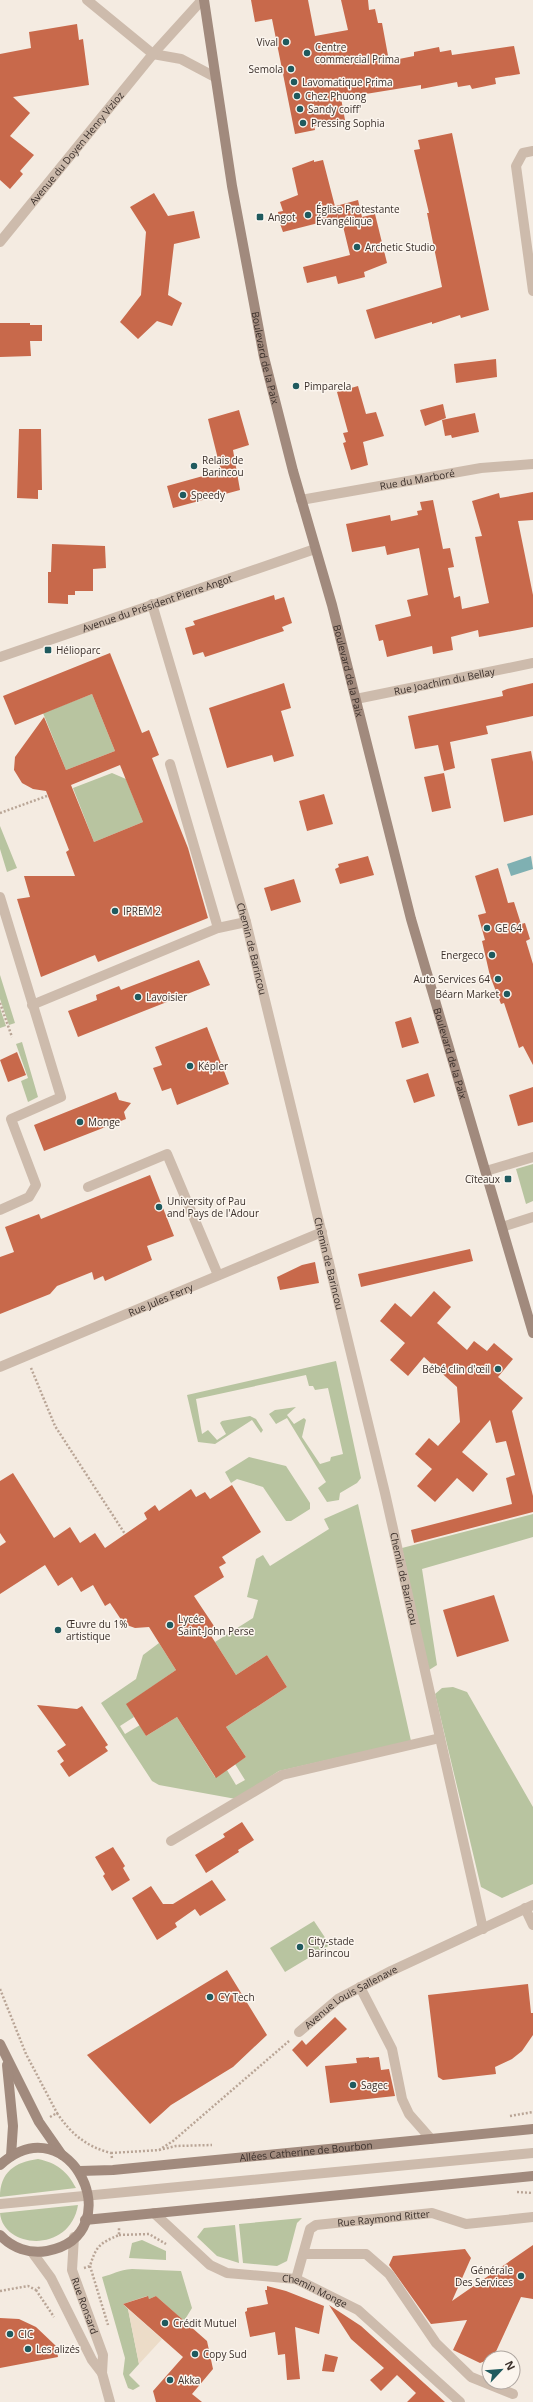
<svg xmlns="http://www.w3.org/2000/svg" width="533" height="2402" viewBox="0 0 533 2402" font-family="'Open Sans',sans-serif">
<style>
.green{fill:#b8c4a0}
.plaza{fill:#ecdcc8}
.water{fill:#7fb0b2}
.building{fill:#c8694b;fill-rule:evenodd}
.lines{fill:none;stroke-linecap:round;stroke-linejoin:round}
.path{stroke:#b9a596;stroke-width:2.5;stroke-dasharray:2 2;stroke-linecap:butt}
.lane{stroke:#cdbbac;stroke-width:10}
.street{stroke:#cdbbac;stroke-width:10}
.secondary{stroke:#a18a7d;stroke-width:10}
.poi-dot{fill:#1f5a5e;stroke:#fbf5ee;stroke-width:1.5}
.labels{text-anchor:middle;stroke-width:3;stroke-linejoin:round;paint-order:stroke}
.poi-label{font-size:10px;fill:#3b302b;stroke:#fbf5ee;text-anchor:start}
.street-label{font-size:10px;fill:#3b302b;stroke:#fbf5ee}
</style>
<rect width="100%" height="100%" fill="#f4ebe1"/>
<!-- green -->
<path class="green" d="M92 694 115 751 66 770 43 713Z
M112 773 126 779 143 822 94 842 73 788Z
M0 826 17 868 7 872 0 849Z
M0 975 15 1023 9 1025 0 999Z
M0 1008 6 1026 0 1028Z
M22 1042 38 1097 28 1102 21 1081 28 1078 16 1044Z
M533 1164V1201L526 1204 516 1169Z
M336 1361 361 1478 357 1483 340 1493 339 1500 327 1502 318 1488 326 1482 287 1418 276 1424 269 1414 275 1410 296 1407 287 1415 294 1424 304 1418 306 1420 302 1437 320 1464 330 1461 331 1457 343 1454 328 1388 315 1390 313 1386H309L306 1375 196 1399 202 1434 208 1430 217 1440 226 1434 220 1423 222 1421 250 1416 256 1419 263 1430 261 1433 252 1420 215 1444 198 1442 187 1395Z
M249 1457 286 1466 310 1503V1509L291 1521H286L263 1487 237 1479 231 1483 225 1472Z
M358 1504 411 1741 279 1771 236 1799 159 1785 152 1781 101 1703 136 1679 143 1655 159 1643 176 1670 127 1704 134 1717 120 1726 125 1734 140 1725 146 1736 177 1717 215 1777 227 1770 236 1785 245 1780 235 1764 246 1757 226 1727 287 1687 267 1655 236 1675 215 1642 253 1618 258 1600 247 1597 256 1559 263 1555 270 1566 329 1529 324 1519Z
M533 1514V1537L422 1569 437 1665 429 1670 402 1548Z
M453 1687 467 1692 533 1807V1884L502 1898 481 1887 435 1694 442 1688Z
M314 1921 330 1945 285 1972 270 1948Z
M38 2159C57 2163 67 2171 76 2188L0 2197C0 2172 15 2162 38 2159Z
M78 2205C70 2254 3 2249 0 2213Z
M302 2218 297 2223 287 2261 277 2266 243 2263 239 2224Z
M235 2225 239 2263 217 2256 197 2237 204 2228Z
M142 2240 166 2251V2260L129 2258 132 2243Z
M132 2269 181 2271 192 2308 184 2321 156 2296 149 2299 147 2296 123 2304 128 2309 139 2364 129 2375 140 2386 133 2390 128 2388 123 2374 125 2358 102 2277C114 2274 118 2270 132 2269Z"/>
<!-- plaza -->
<path class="plaza" d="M128 2309 162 2339 139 2364Z"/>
<!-- water -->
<path class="water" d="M531 856 533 869 511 876 507 864Z"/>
<!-- building -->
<path class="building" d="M251 0H308L315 36 348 30 341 0H368L369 10 375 9 378 23H382L389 61 414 56V52L439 47 440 52 451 50 452 55 514 46 520 74 495 78 496 84 472 89 470 85 458 87 457 82 421 89V85L341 98 345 120 314 126 315 130 295 134 272 19 255 22Z
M77 24 79 40 83 39 89 85 13 97 30 113 10 136 34 155 20 171 23 174 10 189 0 180V54L31 48 29 32Z
M452 133 489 310 461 318 460 315 432 324V322L375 339 366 310 442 287 427 213H429L414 150 420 149 418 140Z
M314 160V162L323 160 338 218 283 232 278 218V212L283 211 280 202 298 195 292 168Z
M154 193 168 216 194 211 200 238 174 244 168 295 182 303 172 326 157 321 138 339 120 322 141 295 146 232 130 207Z
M358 200 362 217 375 214 387 263 364 272 365 277 338 284 336 276 307 283 303 267 350 255 342 222 338 224 336 206Z
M0 323H30V325H42V341H30L31 356 0 357Z
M496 359 497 377 456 383 454 364Z
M358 386 366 414 376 412 384 436 363 442 368 465 351 470 343 443 346 442 343 433 348 432 337 392Z
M443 404 446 418 425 426 420 410Z
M239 410 249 445 233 450 240 490 173 508 167 486 221 471 208 419Z
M475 413 479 432 452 438 451 435 445 436 442 420Z
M19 429H41L42 490H38V499L17 498Z
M533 492V520L518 521 533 595V627L479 637 478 630 451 637 453 650 433 654 432 646 387 657 383 640 379 641 375 625 411 616 407 600 428 595 419 548 387 555 385 546 352 552 346 524 390 515 391 521 418 515 417 511 422 510 420 502 433 500 443 549 450 548 454 567 448 568 454 598 460 596 462 609 489 603 475 537 482 536 472 501 499 493 500 498Z
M52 544 105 546 106 568 93 569V591H75V595H68V604L48 603V572H51Z
M274 595 275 600 284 597 292 623 282 627 284 631 205 657 203 652 193 655 185 628 195 625 193 621Z
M110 653 142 733 149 730 159 755 152 758 188 848 208 918 98 962 95 955 41 977 17 899 30 897 24 876H75L66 852 69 850 46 791 33 789 22 783 14 770 15 757 44 717 66 770 115 751 92 694 15 725 3 696ZM120 765 143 822 94 842 71 785Z
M284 683 291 708 281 711 294 756 274 762 272 755 227 768 209 708Z
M533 683V716L486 726 488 734 450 742 455 768 444 771 438 745 415 749 408 716 503 696 502 691 507 689Z
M531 751 533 762V815L504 822 491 759Z
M444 773 451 808 432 812 424 777Z
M324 794 333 824 307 831 299 801Z
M368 856 374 875 340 884 335 869 339 867 338 864Z
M498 868 508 903 514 902 521 924 525 923 530 939 526 941 533 964V1065L523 1046 519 1048 504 1003 501 1004 490 976 482 941 485 940 478 915 486 913 475 876Z
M294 879 301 902 271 911 264 888Z
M199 960 210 985 78 1037 68 1011 97 1000 96 995 119 986 121 990Z
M411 1017 419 1043 402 1048 395 1022Z
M207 1027 229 1084 177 1105 171 1088 162 1091 153 1068 162 1065 155 1047Z
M17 1052 26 1075 8 1082 0 1060Z
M428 1073 435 1096 414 1103 406 1080Z
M533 1087V1122L518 1126 509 1095Z
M116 1092 119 1100 131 1103 124 1112 126 1119 44 1151 34 1125Z
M150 1175 174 1236 147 1246 152 1260 105 1281 103 1276 94 1280 92 1272 57 1286 50 1294 0 1314V1257L14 1252 5 1227 39 1214 41 1219Z
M470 1249 473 1261 361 1287 358 1274Z
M315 1262 319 1283 280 1290 277 1277 302 1265Z
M434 1291 451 1307 437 1323 467 1350 474 1341 487 1351 494 1343 513 1359 498 1377 523 1398 512 1411 533 1496V1512L414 1543 411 1530 512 1504 506 1478 515 1475 506 1441 496 1443 490 1420 462 1452 488 1474 473 1492 457 1478 435 1502 417 1486 432 1469 415 1454 429 1438 438 1446 460 1422 457 1387 424 1357 408 1376 390 1360 405 1343 380 1321 395 1303 411 1317Z
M13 1473 54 1538 70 1527 80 1543 95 1533 105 1548 147 1519 144 1513 155 1505 159 1511 191 1489 196 1497 205 1492 210 1499 232 1485 261 1532 222 1557 226 1563 219 1567 224 1577 194 1596 214 1626 208 1631 236 1675 267 1655 287 1687 226 1727 246 1757 216 1778 177 1717 146 1736 126 1704 176 1670 149 1627 135 1628 124 1624 110 1603 105 1606 93 1585 81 1592 72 1577 58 1586 45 1565 0 1594V1546L6 1542 0 1533V1481Z
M494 1595 509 1641 457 1657 443 1610Z
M37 1705 77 1709 82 1706 108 1745 105 1747 108 1751 69 1777 60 1764 64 1761 57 1751 66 1745Z
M242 1822 254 1840 238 1850 239 1852 206 1873 195 1855 225 1837 223 1834Z
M113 1847 125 1866 123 1868 130 1880 112 1891 103 1876 105 1874 95 1857Z
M212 1880 226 1900 200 1916 195 1909 175 1923 177 1927 157 1940 132 1898 151 1886 163 1904H173Z
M227 1970 267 2035 233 2067 171 2105 150 2124 87 2055Z
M528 1984 531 2013H533V2035L522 2051 512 2059 495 2067 496 2074 443 2080 438 2077 428 1995Z
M335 2017 347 2029 307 2067 292 2050 302 2040 306 2045Z
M369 2057V2058L379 2057 381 2070 389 2069 395 2096 330 2103 325 2066 357 2063 356 2058Z
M533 2245V2299L521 2297 493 2358 480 2363 453 2350 467 2320 431 2324 389 2265 393 2256 465 2249 471 2258 452 2301Z
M267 2286 286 2291 324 2306 319 2334 295 2327 300 2379 287 2380 285 2354 278 2355 275 2332 250 2337 245 2312 247 2311V2308L268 2304 265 2290H267Z
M148 2296 149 2299 156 2296 207 2341 213 2369 192 2394 202 2402H156L153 2391 183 2357 123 2304Z
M329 2305 361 2326 445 2402H407L416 2393 397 2375 381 2391 370 2380 384 2368 351 2339Z
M0 2318 19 2319 36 2327 56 2346 58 2357 0 2368Z
M325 2354 338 2357 334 2372 322 2371Z"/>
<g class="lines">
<!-- path -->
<path class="path" d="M0 813 47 796
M0 1003 12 1037
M31 1368 55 1426 125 1534
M0 1989 26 2054 57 2113
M510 2116 533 2112
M50 2117 57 2113C71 2134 87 2147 111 2153L112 2158
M159 2150 176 2146 212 2145
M111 2153 159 2150 173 2141 289 2041
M517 2192 533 2193
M119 2235 149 2234 166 2244
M90 2266 108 2325
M84 2268 90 2266C96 2246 100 2243 119 2235V2228
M36 2290 54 2317
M0 2291 28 2286 36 2290 41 2286"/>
<!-- lane -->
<path class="lane" d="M87 0 153 54 181 59 215 77
M533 151 523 153 516 166 533 291
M170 764 218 928
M0 897 61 1097 11 1119 36 1185 29 1197 0 1210
M32 1005 218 928 246 922
M88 1187 167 1154 218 1275
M171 1841 282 1775 440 1738
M525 1908 533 1925
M360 1987 392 2049 402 2099 409 2114 431 2139
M0 2204 533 2153
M304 2254H366L389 2274 436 2343 471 2377 513 2394"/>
<!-- street -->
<g class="street">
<path id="s1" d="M0 242 153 54 202 0"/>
<path id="s2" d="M301 500 481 468 533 464"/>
<path id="s3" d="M152 604 246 922 385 1493 483 1929"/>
<path id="s4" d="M0 657 315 549"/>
<path id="s5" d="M356 699 533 663"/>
<path d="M486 1171 533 1157"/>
<path d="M502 1227 533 1217"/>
<path id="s6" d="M0 1367 322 1232"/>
<path id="s7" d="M299 2032 338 1999 391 1971 533 1905"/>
<path id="s8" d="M154 2213 210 2265 227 2273 296 2279 358 2310 460 2402"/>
<path id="s9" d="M74 2237 72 2270 103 2355 102 2373 110 2402"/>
<path d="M32 2252 51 2278 92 2360 102 2373"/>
<path id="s10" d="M296 2279 310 2229 316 2225 432 2213 466 2224 533 2217"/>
</g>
<!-- secondary -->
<g class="secondary">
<path id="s11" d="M204 0 232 186 264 357 293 471 332 605 411 919 533 1333"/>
<path d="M0 2044 39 2122 62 2155"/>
<path d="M7 2065 13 2126 11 2156"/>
<path d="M0 2165C70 2101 133 2235 47 2251 29 2254 12 2248 0 2235"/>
<path id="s12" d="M80 2171 113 2170 533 2129"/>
<path d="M85 2220 533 2176"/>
</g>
</g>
<!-- markers -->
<g class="poi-dot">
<circle cx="286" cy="42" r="4"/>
<circle cx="307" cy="53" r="4"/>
<circle cx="291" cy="69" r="4"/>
<circle cx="294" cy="82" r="4"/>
<circle cx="297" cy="96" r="4"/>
<circle cx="300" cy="109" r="4"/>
<circle cx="303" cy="123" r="4"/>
<circle cx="308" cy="215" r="4"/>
<rect x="256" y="213" width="8" height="8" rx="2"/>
<circle cx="357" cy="247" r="4"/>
<circle cx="296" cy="386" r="4"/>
<circle cx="194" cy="466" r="4"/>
<circle cx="183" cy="495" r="4"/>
<rect x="44" y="646" width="8" height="8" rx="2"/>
<circle cx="115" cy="911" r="4"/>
<circle cx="487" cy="928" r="4"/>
<circle cx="492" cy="955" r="4"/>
<circle cx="498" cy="979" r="4"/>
<circle cx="507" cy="994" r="4"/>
<circle cx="138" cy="997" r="4"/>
<circle cx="190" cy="1066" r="4"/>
<circle cx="80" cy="1122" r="4"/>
<rect x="504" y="1175" width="8" height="8" rx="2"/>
<circle cx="159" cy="1207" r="4"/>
<circle cx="498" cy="1369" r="4"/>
<circle cx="170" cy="1625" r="4"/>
<circle cx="58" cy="1630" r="4"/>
<circle cx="300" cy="1947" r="4"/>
<circle cx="210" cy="1997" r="4"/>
<circle cx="353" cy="2085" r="4"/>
<circle cx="521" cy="2276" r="4"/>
<circle cx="165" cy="2323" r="4"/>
<circle cx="10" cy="2334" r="4"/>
<circle cx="28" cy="2349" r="4"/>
<circle cx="195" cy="2354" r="4"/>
<circle cx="170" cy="2380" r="4"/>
</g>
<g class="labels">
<!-- poi labels -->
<g class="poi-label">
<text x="278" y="46" text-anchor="end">Vival</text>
<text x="315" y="51">Centre<tspan x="315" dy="12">commercial Prima</tspan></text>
<text x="283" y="73" text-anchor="end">Semola</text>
<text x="302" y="86">Lavomatique Prima</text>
<text x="305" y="100">Chez Phuong</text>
<text x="308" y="113">Sandy coiff'</text>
<text x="311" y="127">Pressing Sophia</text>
<text x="316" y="213">Église Protestante<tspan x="316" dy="12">Évangélique</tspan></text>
<text x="268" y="221">Angot</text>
<text x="365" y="251">Archetic Studio</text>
<text x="304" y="390">Pimparela</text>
<text x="202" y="464">Relais de<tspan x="202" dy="12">Barincou</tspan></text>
<text x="191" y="499">Speedy</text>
<text x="56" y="654">Hélioparc</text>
<text x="123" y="915">IPREM 2</text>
<text x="495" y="932">GE 64</text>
<text x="484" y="959" text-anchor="end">Energeco</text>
<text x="490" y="983" text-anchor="end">Auto Services 64</text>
<text x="499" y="998" text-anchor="end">Béarn Market</text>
<text x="146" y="1001">Lavoisier</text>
<text x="198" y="1070">Képler</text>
<text x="88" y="1126">Monge</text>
<text x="500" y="1183" text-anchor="end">Cîteaux</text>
<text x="167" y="1205">University of Pau<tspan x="167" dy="12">and Pays de l'Adour</tspan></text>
<text x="490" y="1373" text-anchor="end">Bébé clin d'œil</text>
<text x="178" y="1623">Lycée<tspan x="178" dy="12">Saint-John Perse</tspan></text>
<text x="66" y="1628">Œuvre du 1%<tspan x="66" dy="12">artistique</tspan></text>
<text x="308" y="1945">City-stade<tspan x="308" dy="12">Barincou</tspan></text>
<text x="218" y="2001">CY Tech</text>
<text x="361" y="2089">Sagec</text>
<text x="513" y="2274" text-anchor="end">Générale<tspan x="513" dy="12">Des Services</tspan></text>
<text x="173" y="2327">Crédit Mutuel</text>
<text x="18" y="2338">CIC</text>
<text x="36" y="2353">Les alizés</text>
<text x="203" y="2358">Copy Sud</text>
<text x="178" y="2384">Akka</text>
</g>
<!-- street labels -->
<g class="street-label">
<text dy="4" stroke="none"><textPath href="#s1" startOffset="121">Avenue du Doyen Henry Vizioz</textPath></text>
<text dy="4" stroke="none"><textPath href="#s11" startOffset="363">Boulevard de la Paix</textPath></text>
<text dy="4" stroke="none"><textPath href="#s2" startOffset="118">Rue du Marboré</textPath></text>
<text dy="4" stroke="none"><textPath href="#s4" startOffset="166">Avenue du Président Pierre Angot</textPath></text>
<text dy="4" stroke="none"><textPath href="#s11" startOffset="687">Boulevard de la Paix</textPath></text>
<text dy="4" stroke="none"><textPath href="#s5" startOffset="90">Rue Joachim du Bellay</textPath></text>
<text dy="4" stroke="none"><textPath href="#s3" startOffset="359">Chemin de Barincou</textPath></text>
<text dy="4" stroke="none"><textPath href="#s11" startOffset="1083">Boulevard de la Paix</textPath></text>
<text dy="4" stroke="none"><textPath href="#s3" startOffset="683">Chemin de Barincou</textPath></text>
<text dy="4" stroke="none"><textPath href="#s6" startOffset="174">Rue Jules Ferry</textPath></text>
<text dy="4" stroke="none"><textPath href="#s3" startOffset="1007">Chemin de Barincou</textPath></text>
<text dy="4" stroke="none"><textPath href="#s7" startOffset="63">Avenue Louis Sallenave</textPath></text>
<text dy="4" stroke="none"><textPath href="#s12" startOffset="227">Allées Catherine de Bourbon</textPath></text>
<text dy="4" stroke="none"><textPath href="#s10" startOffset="127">Rue Raymond Ritter</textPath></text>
<text dy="4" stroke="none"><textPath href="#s8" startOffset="186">Chemin Monge</textPath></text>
<text dy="4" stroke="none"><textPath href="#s9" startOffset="71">Rue Ronsard</textPath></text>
</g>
</g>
<!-- north arrow -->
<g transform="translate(501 2370) rotate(64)"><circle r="19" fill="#fbf5ee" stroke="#aea6a0"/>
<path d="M0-3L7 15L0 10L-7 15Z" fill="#1f5a5e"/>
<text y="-6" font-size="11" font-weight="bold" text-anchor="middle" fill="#3b302b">N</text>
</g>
</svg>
